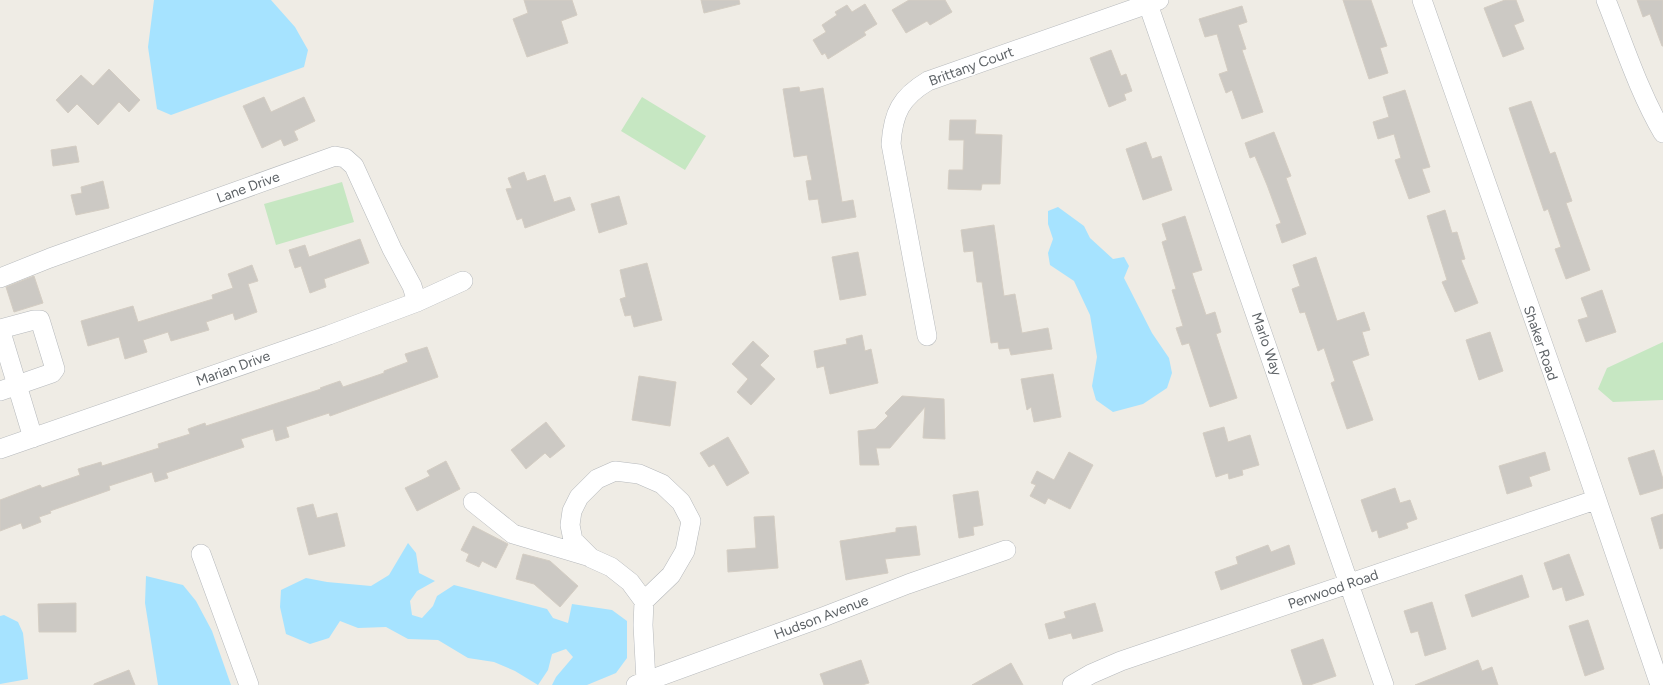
<svg xmlns="http://www.w3.org/2000/svg" width="1663" height="685" viewBox="0 0 1663 685" font-family="Figtree,sans-serif">
<style>
.green{fill:#c6e7c2}
.water{fill:#a6e3ff}
.building{fill:#ccc9c4;stroke:#d4cdc3}
.lines{fill:none;stroke-linecap:round;stroke-linejoin:round}
.minor-casing{stroke:#b6b9bc;stroke-width:20}
.minor{stroke:#fff;stroke-width:19}
.labels{text-anchor:middle;stroke-width:3.5;stroke-linejoin:round;paint-order:stroke}
.street-label{font-size:14px;fill:#5d6266;stroke:#fff}
</style>
<rect width="100%" height="100%" fill="#efece5"/>
<!-- green -->
<path class="green" d="M642 97 706 136 685 170 621 131Z
M342 182 354 222 276 245 264 204Z
M1663 342V400L1613 402 1598 389 1607 368Z"/>
<!-- water -->
<path class="water" d="M154 0H271L295 27 308 50 304 67 171 115 157 109 148 47Z
M1058 207 1084 226 1090 238 1113 259 1124 257 1129 266 1124 278 1152 333 1169 358 1172 373 1167 388 1143 404 1113 412 1096 400 1092 386 1097 357 1090 315 1074 281 1050 265 1048 253 1053 239 1048 224V211Z
M408 543 416 553 419 573 435 581 417 591 410 601 412 615 422 618 433 606 437 596 454 585 547 609 553 618 568 623 572 604 612 610 627 621V658L616 673 587 685H552L556 677 573 657 566 649 552 654 548 670 538 685 515 671 494 662 468 658 438 640 408 639 386 627 358 628 340 621 329 638 310 644 286 634 280 607 281 590 306 578 327 582 371 586 389 575Z
M146 576 183 585 196 601 212 631 231 685H158L145 603Z
M4 615 18 622 23 633 28 679 0 684V616Z"/>
<!-- building -->
<path class="building" d="M524 0H572L577 15 561 21 568 43 527 57 513 19 528 13Z
M701 0H739L740 4 704 13Z
M909 0H945L952 12 930 25 927 21 906 33 892 10Z
M1343 0H1371L1387 46 1380 48 1388 73 1369 79Z
M1505 0H1516L1524 21 1514 25 1524 49 1503 57 1484 8Z
M1637 0H1663V46H1662L1650 14 1643 17Z
M865 4 877 24 864 32 866 35 828 59 825 53 822 55 813 40 826 32 822 25 837 15 835 12 847 5 852 12Z
M1242 6 1247 22 1238 25 1246 49 1242 50 1263 112 1242 119 1232 90 1226 93 1219 74 1228 71 1217 34 1205 37 1199 19Z
M1111 50 1121 76 1126 74 1132 91 1124 94 1126 100 1109 107 1090 58Z
M109 69 140 100 129 112 119 102 98 125 77 104 68 113 56 100 81 75 93 86Z
M799 87 800 92 823 88 842 202 853 200 856 217 822 223 818 199 809 200 806 181 812 180 807 155 794 157 783 89Z
M1405 90 1430 167 1422 169 1430 192 1409 199 1395 160 1401 158 1394 134 1378 139 1373 122 1389 117 1383 97Z
M264 97 271 112 304 97 315 121 294 131 298 140 284 146 281 139 262 148 243 106Z
M1531 101 1550 154 1555 152 1572 201 1566 203 1590 270 1566 279 1555 249 1561 247 1548 209 1544 211 1509 108Z
M950 120H976L975 134 1002 135 1000 184H982L981 190 948 189 949 170H963L964 140H949Z
M1274 132 1291 176 1286 178 1306 234 1282 243 1276 225 1281 223 1267 185 1255 156 1250 158 1245 143Z
M1146 142 1152 159 1161 156 1172 190 1143 200 1126 149Z
M76 146 79 162 53 166 51 150Z
M524 172 527 181 545 175 554 202 570 197 575 210 525 228 522 218 517 220 506 189 512 188 508 178Z
M103 181 109 208 76 215 71 195 82 193 81 187Z
M619 196 627 224 599 233 591 204Z
M1445 210 1452 233 1457 232 1465 259 1461 260 1478 303 1455 312 1442 282 1447 280 1427 216Z
M1185 216 1202 270 1192 273 1206 315 1215 312 1221 332 1216 334 1237 398 1210 407 1189 343 1182 345 1176 328 1183 326 1172 290 1176 289 1162 242 1167 240 1162 224Z
M994 225 1004 296 1015 294 1022 333 1048 328 1052 349 1011 355 1009 348 999 349 998 342 991 343 982 282H977L973 251 964 252 961 230Z
M360 239 369 263 324 279 326 287 310 293 301 266 295 268 289 250 305 245 309 257Z
M858 252 866 295 840 300 832 257Z
M1316 257 1337 321 1364 312 1370 330 1362 332 1369 355 1352 361 1373 420 1347 429 1331 383 1335 381 1324 348 1318 351 1305 312 1300 313 1292 289 1300 286 1293 265Z
M647 263 662 320 634 327 631 315 625 316 620 299 626 297 620 270Z
M252 265 258 281 248 284 257 312 235 320 233 313 206 322 209 330 171 341 168 332 143 340 147 352 125 359 119 337 88 346 81 321 133 306 138 322 213 299 212 295 233 288 228 274Z
M34 276 43 303 14 312 6 287Z
M1602 290 1616 332 1586 342 1578 320 1588 317 1581 298Z
M1490 332 1503 371 1479 380 1466 340Z
M862 335 865 351 871 349 878 383 830 394 824 366 817 368 814 351 847 344 846 339Z
M753 341 769 356 760 365 775 379 751 405 737 392 748 379 732 364Z
M427 347 438 377 330 416 329 413 286 427 289 437 276 441 273 429 241 439 244 447 166 473 168 478 155 482 152 472 109 486 110 490 50 511 51 513 39 517 41 522 23 529 21 523 0 531V500L40 485 42 488 80 475 78 469 101 462 102 466 159 448 158 444 190 434 188 429 205 423 206 426 321 389 320 388 340 381 343 387 384 373V371L408 362 405 354Z
M1053 374 1061 417 1034 422 1031 407 1027 410 1021 379Z
M639 376 676 382 670 426 632 420Z
M902 396 944 399 945 439 923 438 925 407 890 448H876L879 465H860L858 431 875 429 888 416 885 413Z
M546 422 565 446 550 458 545 453 526 469 511 450Z
M1224 427 1228 442 1250 435 1259 465 1242 470 1243 475 1229 479 1228 473 1216 477 1203 433Z
M728 437 749 473 727 486 714 464 709 467 700 453Z
M1654 450 1663 479V488L1640 495 1628 458Z
M1069 452 1093 465 1070 509 1048 498 1045 504 1030 496 1036 485 1031 483 1037 471 1054 480Z
M1545 452 1550 470 1529 477 1532 486 1507 494 1499 466Z
M446 461 460 489 417 511 405 488 430 476 427 471Z
M1395 488 1400 503 1410 500 1417 519 1406 523 1408 528 1379 538 1377 530 1372 532 1361 500Z
M978 491 983 525 973 527 974 535 959 538 953 495Z
M313 504 317 518 337 513 345 546 309 555 297 508Z
M1663 514V548L1660 549 1651 518Z
M774 516 778 568 728 572 727 550 756 548 754 517Z
M473 526 508 544 496 568 482 561 479 567 466 561 469 554 461 550Z
M916 526 920 555 885 559 888 573 846 580 840 541 896 532V528Z
M1268 545 1271 552 1289 545 1295 564 1221 590 1215 572 1238 564 1236 557Z
M523 554 550 561 578 586 560 607 534 584 516 579Z
M1569 554 1584 595 1566 601 1562 587 1553 590 1544 563Z
M1522 575 1529 597 1472 617 1465 595Z
M1432 602 1446 649 1425 656 1418 631 1411 633 1404 611Z
M76 603V632H39L38 604Z
M1095 603 1103 631 1073 639 1071 633 1049 639 1045 624 1066 618 1064 612Z
M1588 620 1604 669 1585 676 1569 626Z
M1323 639 1336 676 1310 685H1303L1291 650Z
M861 660 869 683 862 685H824L820 674Z
M1478 660 1482 671 1492 667 1498 685H1415Z
M1011 663 1023 685H972Z
M129 670 135 685H94V684Z"/>
<g class="lines">
<!-- minor casing -->
<g class="minor-casing">
<path id="minor" d="M1422 0 1576 439 1660 685
M1606 0C1624 45 1639 92 1663 133
M1148 4 1384 685
M0 278 50 258 335 156 345 158 354 166 392 249 412 286 417 302
M0 329 33 438
M927 336 891 144C893 113 901 97 928 81L1159 0
M0 391 52 373 55 369 40 320H34L0 329
M0 449 329 335 417 302 463 281
M473 502 513 534 590 557
M201 554 249 685
M644 601 630 582 611 567 591 558 573 540 570 525 572 511 579 497 597 479 615 471 639 474 662 484 681 502 691 521 685 551 671 575 644 601 643 625 646 681
M636 685 823 617 908 584 1006 550
M1072 685 1091 674 1121 661 1595 500"/>
</g>
<!-- minor -->
<use href="#minor" class="minor"/>
</g>
<g class="labels">
<!-- street labels -->
<g class="street-label">
<text transform="translate(971 66) rotate(-20)" y="5">Brittany Court</text>
<text transform="translate(248 187) rotate(-20)" y="5">Lane Drive</text>
<text transform="translate(1541 343) rotate(71)" y="5">Shaker Road</text>
<text transform="translate(1267 344) rotate(71)" y="5">Marlo Way</text>
<text transform="translate(233 368) rotate(-20)" y="5">Marian Drive</text>
<text transform="translate(1333 589) rotate(-19)" y="5">Penwood Road</text>
<text transform="translate(821 617) rotate(-21)" y="5">Hudson Avenue</text>
</g>
</g>
</svg>
